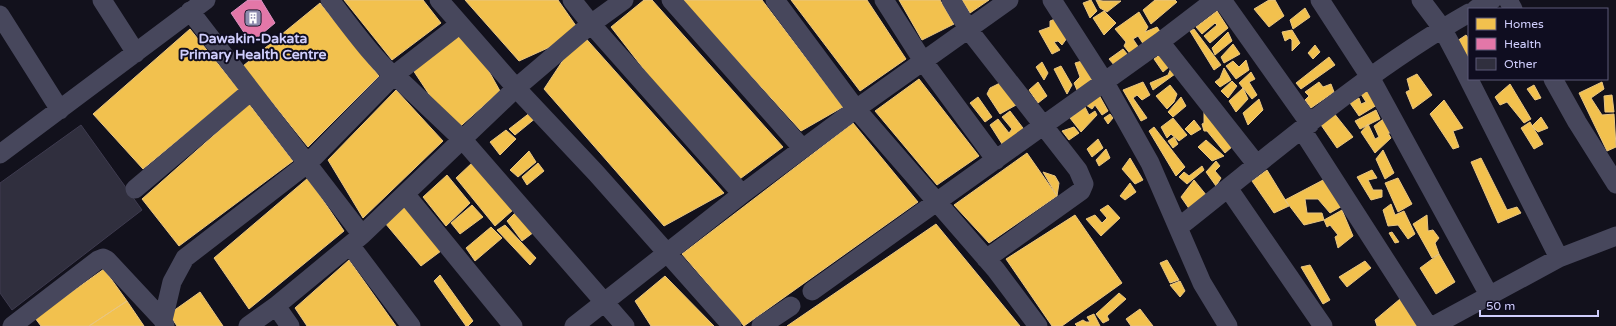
<svg xmlns="http://www.w3.org/2000/svg" width="1616" height="326" viewBox="0 0 1616 326" font-family="'Varela Round',sans-serif">
<style>
.homes{fill:#f2c14e;stroke:#e8c582}
.health{fill:#e377a8;stroke:#dd91c2}
.building{fill:#302f3e;stroke:#3e3b4f}
.lines{fill:none;stroke-linecap:round;stroke-linejoin:round}
.minor{stroke:#47475c;stroke-width:19}
.labels{text-anchor:middle;stroke-width:4;stroke-linejoin:round;paint-order:stroke}
.poi-label{font-size:14px;font-weight:bold;fill:#d0cefd;stroke:#0f0d20}
</style>
<rect width="100%" height="100%" fill="#12111c"/>
<!-- homes -->
<path class="homes" d="M344 0H423L441 23 392 60Z
M465 0H558L581 33 519 61Z
M644 0H652L783 147 733 184 611 27Z
M682 0H762L843 107 801 131Z
M791 0H867L906 59 860 91Z
M899 0H940L954 24 922 40Z
M962 0H989L970 13Z
M1091 0 1097 11 1090 18 1083 3Z
M1096 0 1103 1H1121L1107 12 1100 8Z
M1155 0H1175L1177 2 1151 24 1143 10Z
M1269 0H1275L1284 16 1269 27 1254 9Z
M320 3 379 76 308 147 243 66Z
M1305 8 1310 17 1293 29 1290 20Z
M1104 11 1116 23 1104 35 1093 18Z
M1217 11 1228 28 1210 43 1204 36 1217 25 1215 23 1202 34 1196 27Z
M1139 12 1148 27 1145 32 1157 27 1161 33 1144 45 1138 36 1133 39 1139 48 1131 55 1124 46 1126 42 1115 29Z
M1055 19 1067 38 1062 45 1058 41 1054 42 1060 50 1052 54 1039 31 1050 27V21Z
M190 29 239 90 143 169 93 114Z
M1194 29 1221 65 1214 70 1190 31Z
M1292 30 1300 43 1292 51V40L1290 38 1285 41 1282 32Z
M467 32 500 91 454 132 409 64Z
M1228 32 1232 41 1215 55 1212 48Z
M581 33 724 193 664 226 544 89Z
M1466 35 1469 39 1468 58 1457 41Z
M1233 44 1240 54 1224 63 1221 57Z
M1315 45 1320 52 1313 59 1308 53Z
M1123 49 1128 55 1115 66 1109 59Z
M1161 54 1170 66 1163 72 1154 59Z
M1329 57 1335 65 1301 89 1296 83Z
M1246 60 1249 70 1236 79 1226 66 1233 61 1239 67Z
M1082 61 1092 80 1077 90 1074 83 1080 77 1075 63Z
M1042 62 1048 73 1044 80 1036 67Z
M1061 66 1072 85 1067 94 1054 69Z
M1171 68 1175 74 1153 90 1150 83 1168 75Z
M1224 68 1231 80 1220 87 1215 82 1220 78Z
M1251 72 1255 79 1249 82 1257 95 1252 99 1239 83Z
M1417 74 1432 95 1413 109 1406 92 1410 90 1407 79Z
M919 79 979 156 937 185 875 111Z
M1232 81 1237 86 1228 98 1221 91Z
M1038 82 1047 96 1038 103 1029 90Z
M1143 82 1150 95 1142 100 1137 95 1133 98 1147 118 1141 121 1123 90Z
M1319 82 1323 87 1331 84 1334 92 1311 108 1305 100 1309 96 1305 92Z
M1602 82 1604 89 1591 98 1602 115 1614 114 1616 147 1607 151 1579 93Z
M1000 83 1016 105 1000 114 987 94 990 88Z
M1510 84 1531 119 1524 123 1507 102 1500 105 1495 97Z
M1170 85 1177 94 1174 102 1167 109 1156 96Z
M1534 85 1541 98 1535 100 1527 89Z
M1243 88 1248 99 1236 112 1229 101Z
M396 90 443 141 363 218 328 160Z
M1368 91 1377 105 1359 116 1350 103 1359 98 1361 104 1366 102 1361 94Z
M1099 95 1108 111 1102 115 1095 105 1092 109 1086 105Z
M1612 95 1614 112H1605L1604 96Z
M978 97 992 117 985 122 970 103Z
M1181 97 1186 106 1173 117 1168 112Z
M1259 99 1263 110 1248 125 1243 113Z
M1444 100 1463 128 1453 131 1459 147 1453 149 1430 114Z
M249 104 293 161 179 246 142 199Z
M1085 107 1089 115 1095 111 1097 115 1081 132 1070 118Z
M1204 110 1233 146 1225 153 1207 131H1204L1202 124 1204 123Z
M1376 110 1380 119 1360 129 1355 121Z
M1010 111 1026 132 1004 147 990 125 998 119 1009 133 1012 129 1002 117Z
M531 112 537 117 515 135 509 129Z
M1333 112 1353 137 1337 148 1319 122Z
M1110 114 1113 118 1108 124 1104 118Z
M1386 117 1391 133H1388L1391 138 1375 153 1361 132 1368 124 1375 139 1379 137 1374 126Z
M1541 117 1548 128 1538 132 1532 126Z
M1173 118 1187 135 1179 141 1171 134 1167 138 1161 127Z
M1194 120 1201 129 1191 135 1185 129Z
M1530 122 1543 144 1534 149 1521 128Z
M853 123 918 202 744 326 682 254Z
M1074 127 1079 133 1069 140 1062 131Z
M1154 127 1185 167 1176 176 1149 131Z
M506 130 516 139 500 155 490 142Z
M1174 137 1178 144 1173 148 1168 141Z
M1098 139 1103 148 1092 157 1087 149Z
M1206 140 1224 156 1212 161 1198 147Z
M1106 149 1110 158 1099 166 1096 160Z
M1383 150 1394 173 1385 179 1376 159Z
M529 151 536 162 518 177 510 170Z
M1027 153 1057 196 989 243 954 205Z
M1130 158 1143 180 1135 184 1122 169Z
M1481 158 1507 210 1517 207 1521 213 1498 223 1471 162Z
M1216 161 1220 166 1215 171 1221 178 1216 186 1206 172Z
M473 162 513 210 495 226 456 178Z
M538 163 544 171 527 185 522 177Z
M1202 166 1204 170 1187 184 1179 177 1184 172 1189 176Z
M1267 170 1289 206 1274 213 1252 181Z
M1372 170 1377 178 1368 180 1373 190H1382V197L1371 200 1357 177Z
M1043 172 1055 176 1059 183 1057 196Z
M447 175 470 203 446 226 423 197Z
M308 178 344 231 249 309 214 258Z
M1398 178 1412 204 1398 212 1385 183Z
M1325 179 1344 205 1330 213 1318 199H1305L1307 213H1322L1324 220 1304 225 1285 200Z
M1194 180 1207 196 1190 210 1181 197Z
M1130 183 1136 192 1125 200 1120 196Z
M1391 204 1395 215 1404 211 1415 234 1408 239 1398 225 1388 226 1383 210Z
M406 205 441 251 421 266 385 223Z
M472 205 483 217 460 234 451 223Z
M1108 205 1120 218 1101 236 1086 219 1095 215 1102 223 1107 218 1100 210Z
M1342 210 1353 236 1338 248 1335 237 1338 235 1330 225 1327 227 1324 220Z
M515 213 534 232 522 241 507 221Z
M1075 215 1122 283 1062 326H1052L1006 259Z
M1427 215 1428 231 1433 230 1439 238 1435 243 1439 254 1432 258 1413 224Z
M936 224 1020 326H787Z
M505 225 536 258 530 265 497 230Z
M491 227 502 238 475 261 466 248Z
M1392 232 1399 242 1395 243 1389 233Z
M1439 254 1455 282 1436 294 1420 268Z
M349 260 396 326H307L295 308Z
M1167 260 1179 280 1170 283 1160 263Z
M1365 261 1371 268 1347 287 1339 277Z
M1310 265 1330 300 1323 304 1301 267Z
M104 269 127 301 89 326H41L35 318Z
M440 275 473 321 468 326H466L434 281Z
M665 276 714 326H651L635 301Z
M1180 281 1185 291 1180 297 1170 285Z
M200 292 223 326H177L169 314Z
M1119 293 1126 299 1107 316 1109 320 1103 323 1096 314Z
M1400 299 1417 326H1377L1375 320Z
M127 301 144 326H89Z
M1140 309 1153 326H1131L1126 319Z
M1094 314 1100 326H1077L1075 324 1083 320 1086 322H1090L1087 317Z"/>
<!-- health -->
<path class="health" d="M248 0H261L275 23 251 43 231 13Z"/>
<!-- building -->
<path class="building" d="M81 125 142 210 12 310 0 293V183Z"/>
<g class="lines">
<!-- minor -->
<path class="minor" d="M102 0 136 53
M330 0C348 23 379 67 402 82L463 140 625 326
M439 0 516 88 596 173 732 326
M572 0 591 24 742 194
M671 0 803 149
M775 0 856 109 996 270 1038 326
M884 0 923 61 996 160
M951 0 968 29 1078 170 1084 184 1081 191 986 259
M1052 0 1104 81 1150 163 1202 283 1228 326
M1222 0 1310 124
M1320 0 1370 77 1489 295
M1421 0 1442 28 1460 62 1559 258
M1508 0 1513 9
M1476 9 1492 0
M190 11 362 235
M0 15 60 110
M1160 42 1257 165
M1553 79 1577 122 1616 184
M1302 130 1428 326
M0 154 206 0
M1228 188 1323 326
M135 189 251 91
M406 195 513 326
M1179 227C1273 153 1365 72 1469 13
M350 245 411 326
M812 291 1160 42 1215 0
M276 306 290 326
M12 326 98 260 103 258 107 260 163 320
M165 326 163 320 172 282 185 258 308 163 393 76 460 24
M248 326 276 306 362 235 516 88 591 24 624 0
M574 326 742 194 856 109 1009 0
M761 326 791 306
M1433 326 1559 258 1616 236"/>
</g>
<!-- icons -->
<defs>
<g id="building-square" transform="scale(0.9)"><rect x="-9" y="-9" width="18" height="18" rx="4" fill="#8e8cae" stroke="#0f0d20"/><path d="M-4-6H4V6H1V3H-1V6H-4ZM-2.5-4.3h1.7v1.8h-1.7ZM.8-4.3h1.7v1.8H.8ZM-2.5-1h1.7V.8h-1.7ZM.8-1h1.7V.8H.8Z" fill="#fff"/></g>
</defs>
<g fill-rule="evenodd">
<use href="#building-square" x="253" y="18"/>
</g>
<g class="labels">
<!-- poi labels -->
<g class="poi-label">
<text x="253" y="43">Dawakin-Dakata<tspan x="253" dy="16">Primary Health Centre</tspan></text>
</g>
</g>
<!-- legend -->
<rect x="1468" y="8" width="140" height="72" fill="#0f0d20" stroke="#5c5a78"/>
<rect x="1476" y="18" width="20" height="12" fill="#f2c14e" stroke="#5c5a78"/>
<text x="1504" y="28" font-size="12" fill="#d0cefd">Homes</text>
<rect x="1476" y="38" width="20" height="12" fill="#e377a8" stroke="#5c5a78"/>
<text x="1504" y="48" font-size="12" fill="#d0cefd">Health</text>
<rect x="1476" y="58" width="20" height="12" fill="#302f3e" stroke="#5c5a78"/>
<text x="1504" y="68" font-size="12" fill="#d0cefd">Other</text>
<!-- scale -->
<path d="M1480 310v6h118v-6" fill="none" stroke="#d0cefd" stroke-width="2"/>
<text x="1486" y="310" font-size="12" fill="#d0cefd" stroke="#0f0d20" stroke-width="3" paint-order="stroke">50 m</text>
</svg>
